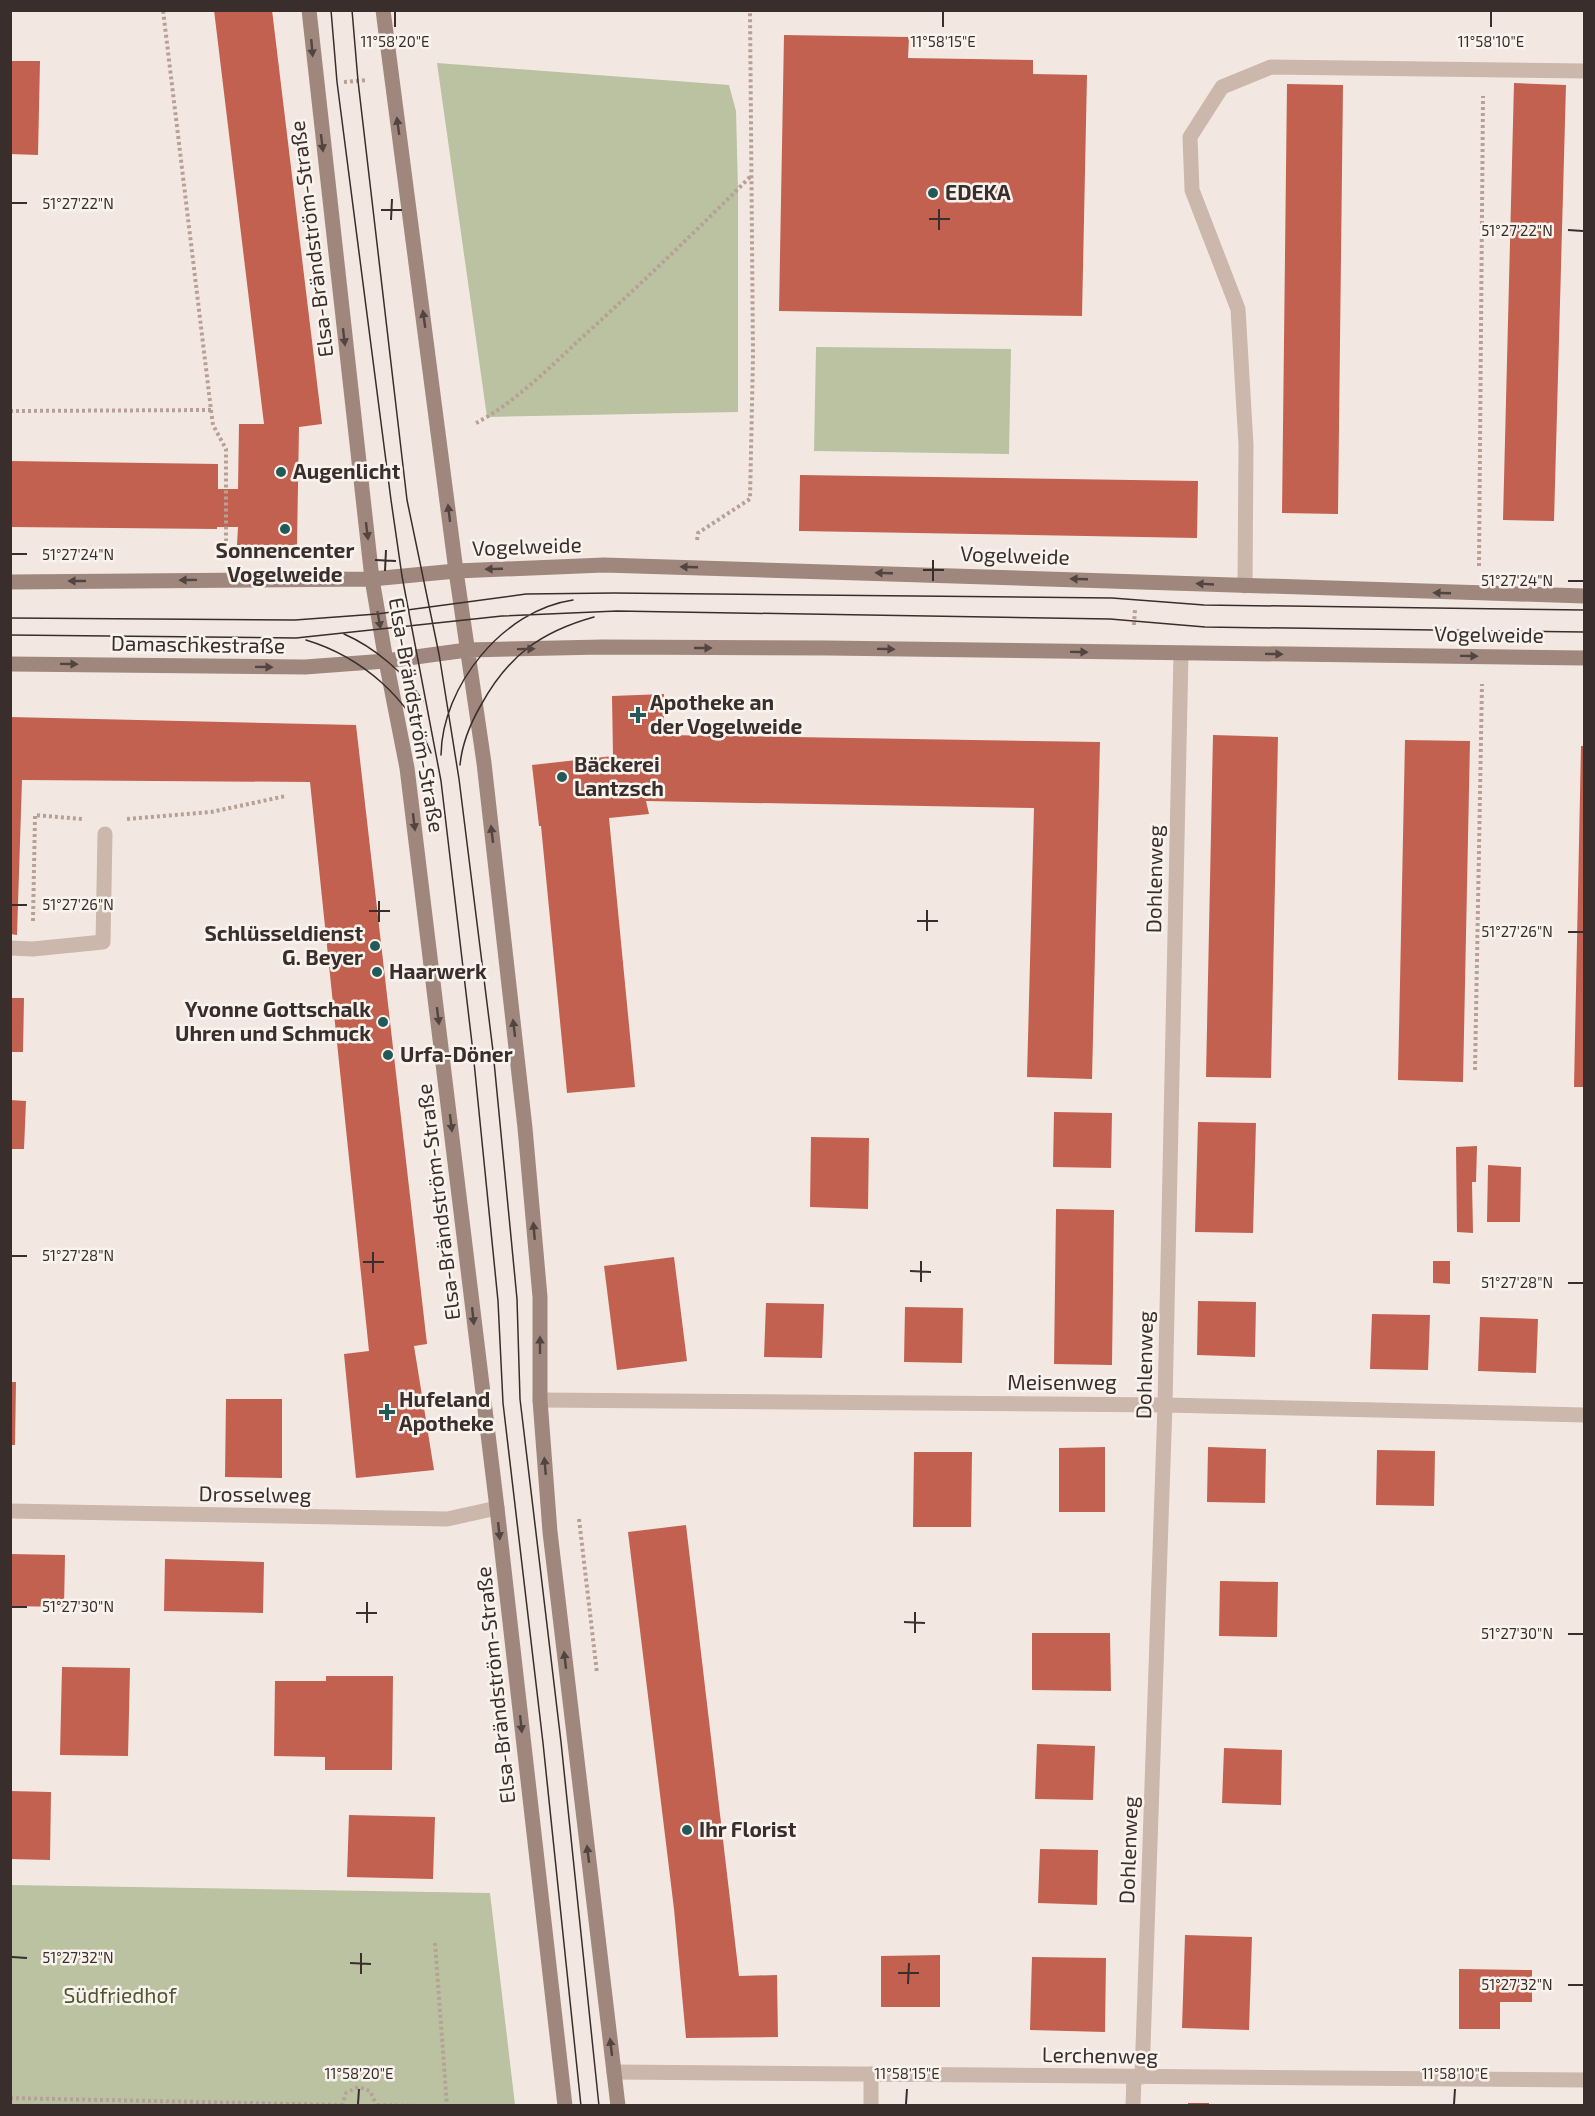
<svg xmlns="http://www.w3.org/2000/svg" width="1595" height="2116" viewBox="0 0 1595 2116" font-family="'Exo 2',sans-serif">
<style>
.green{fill:#bac2a1}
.building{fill:#c2614f}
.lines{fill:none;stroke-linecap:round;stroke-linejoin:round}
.path{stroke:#b7a197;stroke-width:4;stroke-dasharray:3 3;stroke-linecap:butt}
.lane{stroke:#cbb7ac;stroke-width:15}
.street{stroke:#cbb7ac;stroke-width:15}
.secondary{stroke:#9f877e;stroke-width:15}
.tram{stroke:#392e2b;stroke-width:1.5}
.oneway{fill:#524440}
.ticks{fill:none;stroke:#392e2b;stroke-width:2}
.poi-dot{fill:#215a58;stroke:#faf3ed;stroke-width:2}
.labels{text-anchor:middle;stroke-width:5;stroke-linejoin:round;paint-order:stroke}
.poi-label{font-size:21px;font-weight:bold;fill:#392e2b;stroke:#faf3ed;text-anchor:start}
.street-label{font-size:21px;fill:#392e2b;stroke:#faf3ed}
.park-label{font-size:21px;fill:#4c572f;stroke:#faf3ed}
.ticks-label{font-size:15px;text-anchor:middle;fill:#392e2b;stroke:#faf3ed;stroke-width:5;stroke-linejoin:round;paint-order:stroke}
</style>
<rect width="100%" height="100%" fill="#f3e8e1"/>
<!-- green -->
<path class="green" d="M437 63 729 85 736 111 738 189V412L487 417Z
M816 347 1011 349 1009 454 814 451Z
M11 1885 490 1893 515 2105H11Z"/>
<!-- building -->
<path class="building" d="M214 10H272L322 424 299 427 297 545H237L238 527H217V529L10 527V461L218 464V489H238L239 424H264Z
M784 35 909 37 908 58 1033 60V74L1087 75 1082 316 779 311Z
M10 61H40L38 155 10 154Z
M1514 83 1566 85 1554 521 1503 520Z
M1287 84 1343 85 1338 514 1282 513Z
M800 475 1198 481 1197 538 799 531Z
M664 694V735L1100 742 1092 1079 1027 1077 1034 808 646 801 649 814 609 818 635 1087 567 1093 541 826H539L532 765 613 756 612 696Z
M10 717 356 725 427 1344 414 1346 434 1470 356 1478 344 1354 369 1351 310 782 22 780 17 935 10 934Z
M1213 735 1278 737 1271 1078 1206 1077Z
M1405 740 1470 741 1463 1082 1398 1080Z
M1581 746H1584V1087H1574Z
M10 998H24L23 1052H10Z
M10 1100 26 1101 24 1149H10Z
M1054 1112 1112 1113 1111 1168 1053 1167Z
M1198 1122 1256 1123 1253 1233 1195 1232Z
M811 1137 869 1138 868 1209 810 1207Z
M1477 1146 1476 1182H1472L1473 1233 1457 1232 1456 1147Z
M1488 1165 1521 1167 1520 1222H1487Z
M1056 1209 1114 1210 1112 1365 1054 1364Z
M674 1257 687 1361 617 1370 604 1266Z
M1433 1261H1450V1284L1433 1283Z
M1198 1301 1256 1302 1255 1357 1197 1355Z
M766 1303 824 1304 822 1358 764 1357Z
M905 1307 963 1308 962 1363 904 1362Z
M1372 1314 1430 1315 1428 1370 1370 1369Z
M1480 1317 1538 1319 1536 1373 1478 1371Z
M10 1382H16L15 1445H10Z
M226 1399H282V1478L225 1477Z
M1105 1447V1512H1059V1448Z
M1208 1447 1266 1449 1265 1503 1207 1502Z
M1377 1450 1435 1451 1434 1506 1376 1505Z
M914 1452H972L971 1527H913Z
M686 1525 739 1976 777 1975 778 2037 686 2038 674 1909 628 1532Z
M10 1554 65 1555 64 1607 10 1606Z
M165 1559 264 1562 263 1613 164 1611Z
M1220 1581 1278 1582 1277 1637 1219 1636Z
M1032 1633H1110L1111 1691 1032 1690Z
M62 1667 130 1668 128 1756 60 1755Z
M326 1676H393L392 1770H325V1757L274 1756 275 1681H326Z
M1037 1744 1095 1746 1093 1800 1035 1799Z
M1224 1748 1282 1750 1281 1805 1222 1803Z
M10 1791 51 1792 50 1860 10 1859Z
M349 1815 435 1817 433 1879 347 1877Z
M1040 1849 1098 1850 1097 1905 1038 1903Z
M1185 1935 1252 1937 1249 2030 1182 2028Z
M940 1955V2007H881V1956Z
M1032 1957 1106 1958 1105 2032 1030 2030Z
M1459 1969 1532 1970V2002H1500V2029H1459Z
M1188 2103H1209V2106H1188Z"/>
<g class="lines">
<!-- path -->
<path class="path" d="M344 82 367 80
M211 410 213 425 226 449V553
M10 411 211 410 163 10
M476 423C510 406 551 367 579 340 638 287 695 232 751 176
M697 540 698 533 750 499 753 356 750 10
M1479 566 1483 96
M1134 625 1135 609
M127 819 211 812 286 796
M33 921 35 815 83 819
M1475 1070 1482 684
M579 1519 597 1673
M435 1943 447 2106
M10 2098 342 2105
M377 2105 420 2106
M342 2106 346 2093 358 2087 370 2091 377 2106"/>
<!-- lane -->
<path class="lane" d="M1245 586 1246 445 1238 309 1192 190 1190 137 1222 87 1271 67 1584 71
M10 948 33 949 103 942 105 834
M871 2106V2074
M1133 2106 1134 2077"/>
<!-- street -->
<path class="street" d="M540 1400 1165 1405 1584 1415
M10 1511 447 1519 497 1508
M614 2072 1584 2080
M1142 2077 1165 1405 1181 653"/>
<!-- secondary -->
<path class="secondary" d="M309 10 372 579 386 661 407 768 497 1508 565 2106
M383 10 456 571 484 763 525 1128 540 1297V1400L550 1532 618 2106
M10 582 372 579 456 571 604 565 1584 596
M10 664 305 667 386 661 467 650 603 647 827 648 1584 658"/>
<!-- tram -->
<path class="tram" d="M331 10 337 82 391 500 402 576 441 781 473 1052 498 1301 503 1403 543 1743 581 2106
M352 10 358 81 407 500 439 654 459 779 493 1051 517 1299 520 1399 561 1742 599 2106
M10 618 295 620 377 614 526 594 614 593 1112 598 1204 605 1584 610
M344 634C374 647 406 674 423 701
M10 635 296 638 502 616 617 611 1110 619 1205 627 1584 632
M306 640C362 657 409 698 431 753
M441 755C442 686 503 610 573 600
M460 765C462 744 470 724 481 705 508 656 540 632 594 617"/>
</g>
<!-- one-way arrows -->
<defs><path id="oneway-solid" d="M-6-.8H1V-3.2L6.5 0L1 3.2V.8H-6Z" transform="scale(1.5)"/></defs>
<g class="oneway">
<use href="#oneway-solid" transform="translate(312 48) rotate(85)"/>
<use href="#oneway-solid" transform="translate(398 126) rotate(-98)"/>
<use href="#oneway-solid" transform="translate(322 143) rotate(83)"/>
<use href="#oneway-solid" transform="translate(424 319) rotate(-98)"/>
<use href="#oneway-solid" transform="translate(344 337) rotate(83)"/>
<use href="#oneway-solid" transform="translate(449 513) rotate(-97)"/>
<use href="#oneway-solid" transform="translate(367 531) rotate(83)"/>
<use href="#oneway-solid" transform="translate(689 567) rotate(-178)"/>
<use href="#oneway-solid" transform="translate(494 569) rotate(178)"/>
<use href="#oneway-solid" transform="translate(884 573) rotate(-178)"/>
<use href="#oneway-solid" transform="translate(1079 579) rotate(-178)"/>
<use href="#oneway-solid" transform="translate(188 580) rotate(179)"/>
<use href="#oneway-solid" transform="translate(77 581) rotate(180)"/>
<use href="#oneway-solid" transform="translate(1205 584) rotate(-177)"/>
<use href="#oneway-solid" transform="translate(1442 593) rotate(-178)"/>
<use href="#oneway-solid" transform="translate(379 620) rotate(80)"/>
<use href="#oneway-solid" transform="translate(703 648)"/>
<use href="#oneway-solid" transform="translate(526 649) rotate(-1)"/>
<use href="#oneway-solid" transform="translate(886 649) rotate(1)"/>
<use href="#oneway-solid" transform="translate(1079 652) rotate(1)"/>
<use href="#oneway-solid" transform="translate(1274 654) rotate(1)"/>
<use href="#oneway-solid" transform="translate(1469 656) rotate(1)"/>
<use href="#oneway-solid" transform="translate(69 664) rotate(1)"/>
<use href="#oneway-solid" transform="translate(264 667) rotate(1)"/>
<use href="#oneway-solid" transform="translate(414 822) rotate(83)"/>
<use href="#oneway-solid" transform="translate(492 834) rotate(-97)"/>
<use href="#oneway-solid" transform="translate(438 1016) rotate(83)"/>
<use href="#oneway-solid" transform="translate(514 1028) rotate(-97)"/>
<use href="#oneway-solid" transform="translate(451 1123) rotate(83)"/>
<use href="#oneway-solid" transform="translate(534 1231) rotate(-95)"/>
<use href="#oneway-solid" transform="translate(473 1316) rotate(84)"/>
<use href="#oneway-solid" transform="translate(540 1345) rotate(-90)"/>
<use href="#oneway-solid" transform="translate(545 1466) rotate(-95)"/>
<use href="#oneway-solid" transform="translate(499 1531) rotate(84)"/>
<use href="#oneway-solid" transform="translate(565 1660) rotate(-97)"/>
<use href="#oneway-solid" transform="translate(521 1724) rotate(84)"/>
<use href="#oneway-solid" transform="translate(588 1854) rotate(-97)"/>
<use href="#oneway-solid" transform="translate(611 2047) rotate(-97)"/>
</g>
<!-- ticks -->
<path class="ticks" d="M395 27V12M943 27V12M1491 27V12M12 203H27M381 210H402M929 219H950M391 220 392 199M939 230V209M1568 230 1583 231M12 554H27M375 560 396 561M923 570H944M385 571 386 550M933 581V560M1568 581H1583M12 905H27M369 911H390M917 921H938M379 922V901M927 931V910M1568 932H1583M12 1256H27M363 1262H384M910 1271 931 1272M373 1273V1252M921 1282V1261M1568 1283H1583M12 1607H27M356 1613H377M904 1622 925 1623M367 1623V1602M915 1633V1612M1568 1634H1583M12 1957 27 1958M350 1963 371 1964M898 1973H919M361 1974V1953M908 1984 909 1963M1568 1985H1583M358 2104 359 2089M906 2104 907 2089M1454 2104 1455 2089"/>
<!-- markers -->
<g class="poi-dot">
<circle cx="933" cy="193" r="6"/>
<circle cx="281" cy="472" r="6"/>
<circle cx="285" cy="529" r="6"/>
<path d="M635 706h6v6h6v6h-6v6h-6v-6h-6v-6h6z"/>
<circle cx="562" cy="777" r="6"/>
<circle cx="375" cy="946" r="6"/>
<circle cx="377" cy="972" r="6"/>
<circle cx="383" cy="1022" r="6"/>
<circle cx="388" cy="1055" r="6"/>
<path d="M384 1403h6v6h6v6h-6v6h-6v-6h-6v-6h6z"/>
<circle cx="687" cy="1830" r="6"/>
</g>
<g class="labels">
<!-- poi labels -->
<g class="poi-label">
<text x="945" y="200">EDEKA</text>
<text x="293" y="479">Augenlicht</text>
<text x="285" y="558" text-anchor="middle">Sonnencenter<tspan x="285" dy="24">Vogelweide</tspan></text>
<text x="650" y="710">Apotheke an<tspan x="650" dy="24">der Vogelweide</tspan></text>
<text x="574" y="772">Bäckerei<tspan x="574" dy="24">Lantzsch</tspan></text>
<text x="363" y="941" text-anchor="end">Schlüsseldienst<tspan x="363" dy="24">G. Beyer</tspan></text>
<text x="389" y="979">Haarwerk</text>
<text x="371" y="1017" text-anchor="end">Yvonne Gottschalk<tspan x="371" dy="24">Uhren und Schmuck</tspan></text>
<text x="400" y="1062">Urfa-Döner</text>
<text x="399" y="1407">Hufeland<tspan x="399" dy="24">Apotheke</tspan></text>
<text x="699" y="1837">Ihr Florist</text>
</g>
<!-- street labels -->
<g class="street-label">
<text transform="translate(312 239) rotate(-97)" y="7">Elsa-Brändström-Straße</text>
<text transform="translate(527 547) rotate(-2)" y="7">Vogelweide</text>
<text transform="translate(1015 556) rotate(2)" y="7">Vogelweide</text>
<text transform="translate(1489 635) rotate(1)" y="7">Vogelweide</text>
<text transform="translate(198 645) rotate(1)" y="7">Damaschkestraße</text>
<text transform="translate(416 715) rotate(80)" y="7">Elsa-Brändström-Straße</text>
<text transform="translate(1155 879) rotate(-89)" y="7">Dohlenweg</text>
<text transform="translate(439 1202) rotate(-97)" y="7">Elsa-Brändström-Straße</text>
<text transform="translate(1145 1365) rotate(-89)" y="7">Dohlenweg</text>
<text x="1062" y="1390">Meisenweg</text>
<text transform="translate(255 1495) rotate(1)" y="7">Drosselweg</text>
<text transform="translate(496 1685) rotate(-96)" y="7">Elsa-Brändström-Straße</text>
<text transform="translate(1129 1850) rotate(-88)" y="7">Dohlenweg</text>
<text transform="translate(1100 2056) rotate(1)" y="7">Lerchenweg</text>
</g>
<!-- park labels -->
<g class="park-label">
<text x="120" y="2003">Südfriedhof</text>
</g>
</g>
<g class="ticks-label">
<text x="395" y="47">11°58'20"E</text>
<text x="943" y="47">11°58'15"E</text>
<text x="1491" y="47">11°58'10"E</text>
<text x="78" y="209">51°27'22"N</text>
<text x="1517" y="236">51°27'22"N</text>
<text x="78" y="560">51°27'24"N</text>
<text x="1517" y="586">51°27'24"N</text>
<text x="78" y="910">51°27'26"N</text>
<text x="1517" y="937">51°27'26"N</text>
<text x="78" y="1261">51°27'28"N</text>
<text x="1517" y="1288">51°27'28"N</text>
<text x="78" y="1612">51°27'30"N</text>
<text x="1517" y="1639">51°27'30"N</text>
<text x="78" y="1963">51°27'32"N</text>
<text x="1517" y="1990">51°27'32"N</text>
<text x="359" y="2079">11°58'20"E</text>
<text x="907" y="2079">11°58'15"E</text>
<text x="1455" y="2079">11°58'10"E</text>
</g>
<!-- border -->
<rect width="1595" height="2116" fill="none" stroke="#392e2b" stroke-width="24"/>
</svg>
